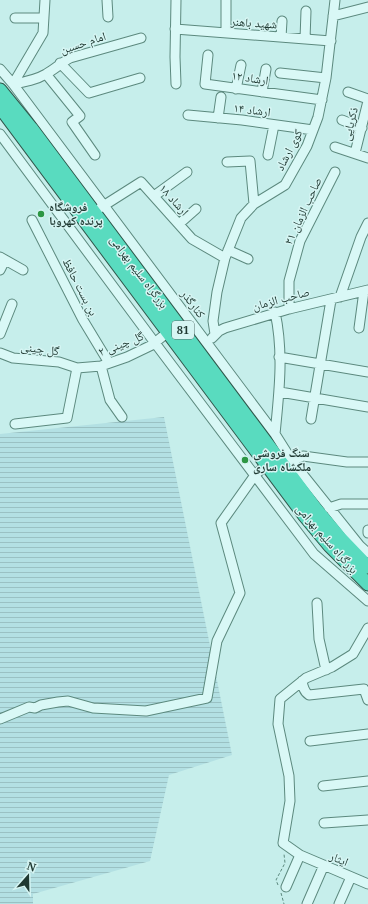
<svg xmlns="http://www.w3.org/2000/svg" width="368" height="904" viewBox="0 0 368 904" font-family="'Noto Serif','Noto Naskh Arabic',serif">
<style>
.farmland{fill:url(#farmland-rules)}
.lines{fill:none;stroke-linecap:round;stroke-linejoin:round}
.minor-casing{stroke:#5c897e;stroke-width:11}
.highway-casing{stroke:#30574b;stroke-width:15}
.path{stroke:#5c897e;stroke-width:1;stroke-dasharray:3 2;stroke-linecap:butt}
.minor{stroke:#d9f8f6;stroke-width:9}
.highway{stroke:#59dbbf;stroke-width:13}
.poi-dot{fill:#2d9744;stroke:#d6f5f3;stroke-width:1.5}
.labels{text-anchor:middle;stroke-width:3;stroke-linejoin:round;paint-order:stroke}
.shield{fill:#d6f5f3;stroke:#56716c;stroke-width:1}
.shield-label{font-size:11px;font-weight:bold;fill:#1f3932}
.street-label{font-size:12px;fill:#1f3932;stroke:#d6f5f3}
.poi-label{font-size:12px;font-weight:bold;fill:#1f3932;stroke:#d6f5f3;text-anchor:start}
</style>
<defs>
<pattern id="farmland-rules" width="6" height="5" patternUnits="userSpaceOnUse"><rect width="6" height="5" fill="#b3e0e3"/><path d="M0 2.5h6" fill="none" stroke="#9ac1c3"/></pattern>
</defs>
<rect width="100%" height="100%" fill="#c6eeeb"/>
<!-- farmland -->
<path class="farmland" d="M164 417 232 755 169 775 150 861 33 894V904H0V434Z"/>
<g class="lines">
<!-- minor casing -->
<g class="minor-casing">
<path id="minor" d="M107 0 108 17
M333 16 368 7
M15 18H44
M175 29 331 41
M226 33V0
M281 37 282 21
M305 39 306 11
M208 55 205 84 322 100
M60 63 89 93 140 78
M0 69 13 84 275 434 292 461 360 546 368 553
M280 73 326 78
M46 74 80 116 72 122 95 155
M13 84C25 82 36 80 46 74 55 69 61 63 70 58L141 38
M13 84 43 33 45 0
M176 84 175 57 176 0
M236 89 241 65
M262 92 266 69
M348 92 368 99
M188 115 242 120 313 130
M218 118 221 97
M342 120 362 128
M0 134 155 343 314 554 368 601
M335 147 368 158
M355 153 368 101
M268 155 274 125
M227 162 250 161 254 204
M154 196 187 172
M100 208 141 182 192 239 225 258
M32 220 83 320 109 363
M179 224 196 209
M228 250 248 259
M0 257 23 270
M0 270 5 260
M340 297 361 237 368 223
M289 309V281L300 241 335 172
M359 328 364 291
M0 334 12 304
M215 334 213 321 217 292 225 258 241 218 254 204 285 185 307 146 318 117 326 78 335 0
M212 338 219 331 225 328 289 309 368 290
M0 353 13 358 59 362 77 368 101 366 127 357 152 345 168 332
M279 357 368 372
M101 366 110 400 122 417
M280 392 368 407
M311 419 331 300
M15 424 67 418 77 368
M275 434C279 393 284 353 275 312
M292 461 303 456 347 462H368
M329 508 341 504H368
M368 533V530
M317 603 319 639 326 670
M368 628 353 654 332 667 306 678 280 699 278 724 289 776 290 801 283 843 300 855 368 884
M302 681C303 687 304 692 309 695L364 689 368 700
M0 719 29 707 35 708 41 705 58 702 68 701 93 708 146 711 207 698 217 641 240 593 221 523 255 475 267 464
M310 741 368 734
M323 786 368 781
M324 823 368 820
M286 887 300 855
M307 904 324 865
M339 904 351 877"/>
</g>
<!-- highway casing -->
<g class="highway-casing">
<path id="highway" d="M0 90 31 128 315 508 340 538 368 567
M0 107 305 516 330 546 368 584"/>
</g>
<!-- path -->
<path class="path" d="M278 885 276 880 285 863 284 854
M281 893 284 904"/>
<!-- minor -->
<use href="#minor" class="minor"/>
<!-- highway -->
<use href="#highway" class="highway"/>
</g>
<!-- markers -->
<g class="poi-dot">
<circle cx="41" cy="214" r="4"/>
<circle cx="245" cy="460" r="4"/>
</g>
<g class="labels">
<!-- shield labels -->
<rect class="shield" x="172" y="321" width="22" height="18" rx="3"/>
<g class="shield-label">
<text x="183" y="334">81</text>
</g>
<!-- street labels -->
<g class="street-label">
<text transform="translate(254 23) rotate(4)" y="4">شهید باهنر</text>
<text transform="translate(83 43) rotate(-18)" y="4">امام حسین</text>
<text transform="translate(250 78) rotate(8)" y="4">ارشاد ۱۲</text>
<text transform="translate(252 110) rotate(7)" y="4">ارشاد ۱۴</text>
<text transform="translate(350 124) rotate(-76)" y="4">ذکریایی</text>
<text transform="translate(289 150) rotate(-63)" y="4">کوی ارشاد</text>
<text transform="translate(174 200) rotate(48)" y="4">ارشاد ۱۸</text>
<text transform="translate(303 211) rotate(-65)" y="4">صاحب الزمان ۲۱</text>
<text transform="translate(139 272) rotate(53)" y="4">بزرگراه سلیم بهرامی</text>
<text transform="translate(80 287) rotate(63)" y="4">بن بست حافظ</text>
<text transform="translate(281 299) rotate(-15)" y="4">صاحب الزمان</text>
<text transform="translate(193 304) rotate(53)" y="4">کنارگذر</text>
<text transform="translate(121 344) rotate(-21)" y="4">گل چینی ۲</text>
<text transform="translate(40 349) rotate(7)" y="4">گل چینی</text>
<text transform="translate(327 539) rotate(49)" y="4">بزرگراه سلیم بهرامی</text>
<text transform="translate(339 859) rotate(23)" y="4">ایثار</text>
</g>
<!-- poi labels -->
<g class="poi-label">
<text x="49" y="211">فروشگاه<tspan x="49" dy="14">پرنده کهروبا</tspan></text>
<text x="253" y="457">سنگ فروشی<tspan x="253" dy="14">ملکشاه ساری</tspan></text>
</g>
</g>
<!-- north arrow -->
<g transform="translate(28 876) rotate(20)" stroke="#d6f5f3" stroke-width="3" paint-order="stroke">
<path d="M0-3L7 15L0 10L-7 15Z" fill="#1f3932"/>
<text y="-6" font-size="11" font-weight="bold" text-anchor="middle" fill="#1f3932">N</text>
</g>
</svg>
